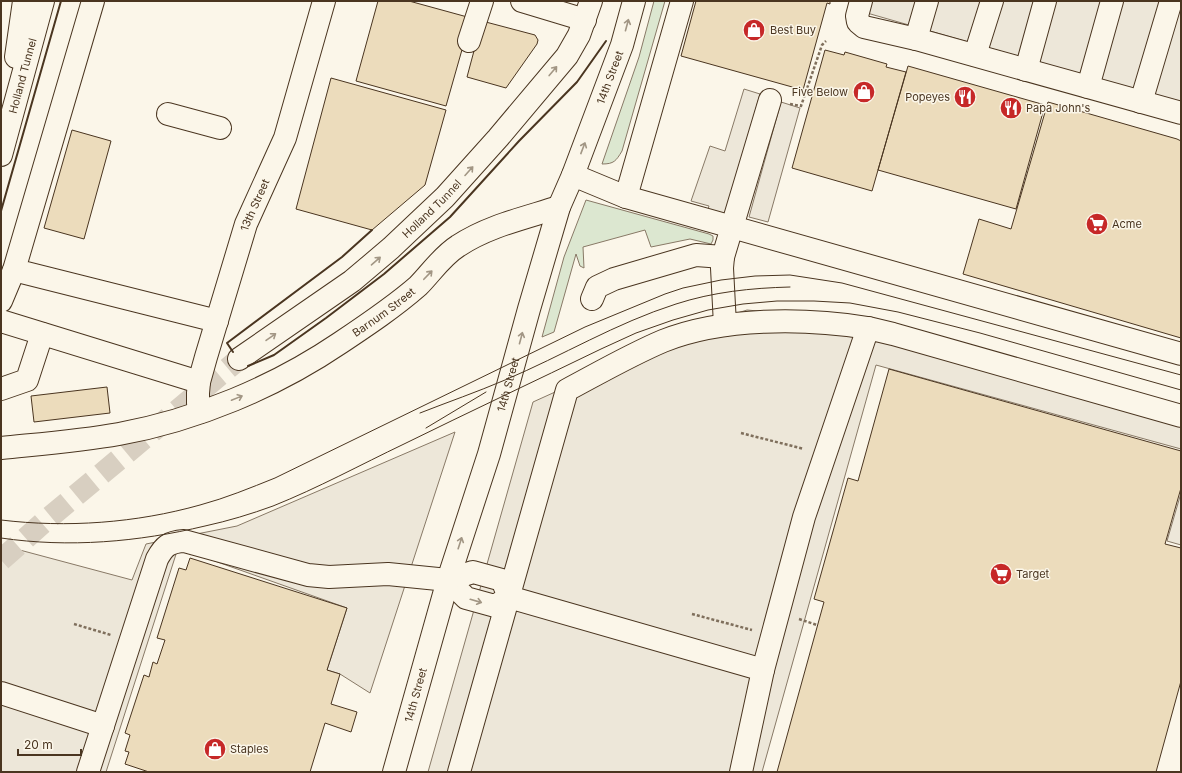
<svg xmlns="http://www.w3.org/2000/svg" width="1182" height="773" viewBox="0 0 1182 773" font-family="Inter,sans-serif">
<style>
.green{fill:#dce7d0;stroke:#887966}
.parking{fill:#ede7d9;stroke:#887966}
.building{fill:#ecdcbc;stroke:#4a3520}
.lines{fill:none;stroke-linecap:round;stroke-linejoin:round}
.highway-tunnel{stroke:#d8cfc1;stroke-width:22;stroke-dasharray:22 11;stroke-linecap:butt}
.minor-casing{stroke:#4a3520;stroke-width:24}
.highway-casing{stroke:#4a3520;stroke-width:24}
.path{stroke:#7f6f5c;stroke-width:2.5;stroke-dasharray:3 2;stroke-linecap:butt}
.minor{stroke:#fbf6e9;stroke-width:22}
.highway{stroke:#fbf6e9;stroke-width:22}
.tram{stroke:#4a3520;stroke-width:1}
.wall{stroke:#4a3520;stroke-width:2}
.oneway{stroke:#a29684}
.labels{text-anchor:middle;stroke-width:3;stroke-linejoin:round;paint-order:stroke}
.poi-label{font-size:11px;fill:#4a3520;stroke:#fbf6e9;text-anchor:start}
.street-label{font-size:11px;fill:#4a3520;stroke:#fbf6e9}
</style>
<rect width="100%" height="100%" fill="#fbf6e9"/>
<!-- green -->
<path class="green" d="M654 1H665L622 151C616 161 614 164 602 164L639 57Z
M586 200 709 234 713 236V240L711 244 690 239 651 247 645 230 583 247 584 268 580 266 576 254 554 332 542 337 564 257Z"/>
<!-- parking -->
<path class="parking" d="M870 1H1181V103L867 13Z
M744 89 760 94 726 215 708 209 709 206 691 201 710 146 725 151Z
M781 102 800 108 768 222 749 217Z
M747 310 823 317 1181 412V449L876 365 762 772H428L533 402 712 321Z
M455 432 370 693 340 674 327 670 347 608 178 548 106 772H1V545L132 580 146 544 237 526Z
M1181 493V545L1167 541Z"/>
<!-- building -->
<path class="building" d="M378 1H409L471 18 446 106 356 81Z
M696 1H830V4L827 3 803 90 681 56Z
M482 21 535 35 538 40 537 44 506 88 467 77Z
M825 50 844 55 845 52 887 64 886 67 906 72 872 191 792 168Z
M908 66 1045 105 1016 209 878 170Z
M331 78 446 110 425 185 372 230 296 209Z
M1048 102 1177 139 1181 141V338L963 274 979 219 1011 229Z
M72 130 111 141 84 239 44 228Z
M889 369 1181 451V488L1165 544 1181 548V681L1156 772H777L824 602 814 599 848 478 858 481Z
M107 387 110 413 34 422 31 396Z
M190 558 347 608 327 670 340 674 331 704 357 712 351 732 325 723 310 772H149L125 764 129 752 125 751 130 735 125 733 144 675 149 677 153 662 157 664 165 640 157 638 179 568 186 570Z"/>
<g class="lines">
<!-- highway-tunnel -->
<path class="highway-tunnel" d="M1 560 44 522 239 359"/>
<!-- minor casing -->
<g class="minor-casing">
<g id="minor">
<path d="M93 1 14 270 217 321"/>
<path d="M522 1 585 20"/>
<path d="M861 1 857 16 858 22 864 27 916 39 1181 113"/>
<path d="M916 39 927 1"/>
<path d="M469 41 482 1"/>
<path d="M975 55 992 1"/>
<path d="M1026 70 1045 1"/>
<path d="M1088 87 1112 1"/>
<path d="M1141 102 1171 1"/>
<path d="M168 114 220 128"/>
<path d="M573 175 626 197 1181 354"/>
<path d="M626 197 682 1"/>
<path d="M592 299 597 287 614 279 696 255 723 257"/>
<path d="M1 301 14 270"/>
<path d="M1 321 199 382"/>
<path d="M725 325 722 268 723 257 770 100"/>
<path d="M1 389 27 380 42 334"/>
<path id="s1" d="M200 412 198 403V393L199 382 206 357 246 224 285 138 324 1"/>
<path id="s2" d="M1 448C40 444 80 441 119 434 196 420 275 387 340 343 367 325 394 307 418 286 431 273 442 256 458 246 488 226 525 218 559 207"/>
<path d="M448 580 466 598 495 606 509 597 763 670"/>
<path d="M1 693 103 726"/>
<path d="M88 772 157 559C164 546 169 542 184 541L308 575 329 577 388 574 448 580 473 572 502 580 509 597"/>
<path id="s3" d="M394 772 448 580 489 454 529 309 559 207 573 175 622 45 634 1"/>
<path d="M459 772 567 390C599 373 630 355 663 341 723 317 805 318 868 328"/>
<path d="M741 772 763 670 804 517 868 328 893 334 1181 416"/>
</g>
</g>
<!-- highway casing -->
<g class="highway-casing">
<g id="highway">
<path d="M16 57 24 1"/>
<path id="s4" d="M1 155 43 1"/>
<path id="s5" d="M239 359 352 281 391 248 445 197 498 138 567 56 579 35 591 1"/>
</g>
</g>
<!-- path -->
<path class="path" d="M790 104 801 106 822 45 826 41
M741 433 804 449
M692 614 752 630
M799 619 817 625
M74 624 111 635"/>
<!-- minor -->
<use href="#minor" class="minor"/>
<!-- highway -->
<use href="#highway" class="highway"/>
<!-- tram -->
<path class="tram" d="M420 413C448 402 477 392 505 380 562 356 616 323 676 304 713 292 751 288 790 287
M426 428 486 392
M1 520C67 528 136 523 200 505 226 498 250 488 275 478L585 327 665 294 683 288 721 280 755 276 790 275 842 283 1181 375
M1 538C69 548 138 542 205 526 228 521 251 514 273 506 318 488 360 465 404 444 469 412 535 381 601 349L636 333 673 320 708 310 743 304 777 301H814L850 303 898 312 980 333 1181 390"/>
<!-- wall -->
<path class="wall" d="M1 211 61 1
M233 352 227 343 342 257 372 230
M248 366 274 355 326 318 384 274 450 217 519 141 577 82 606 41"/>
</g>
<!-- one-way arrows -->
<defs><path id="oneway-shaft" d="M-6 0H5M1.5-3L5.5 0L1.5 3" fill="none" stroke-width="1.6" stroke-linecap="round" stroke-linejoin="round"/></defs>
<g class="oneway">
<use href="#oneway-shaft" transform="translate(627 25) rotate(-75)"/>
<use href="#oneway-shaft" transform="translate(553 71) rotate(-50)"/>
<use href="#oneway-shaft" transform="translate(583 148) rotate(-69)"/>
<use href="#oneway-shaft" transform="translate(469 171) rotate(-48)"/>
<use href="#oneway-shaft" transform="translate(376 261) rotate(-41)"/>
<use href="#oneway-shaft" transform="translate(428 275) rotate(-46)"/>
<use href="#oneway-shaft" transform="translate(271 337) rotate(-35)"/>
<use href="#oneway-shaft" transform="translate(521 338) rotate(-75)"/>
<use href="#oneway-shaft" transform="translate(237 398) rotate(-22)"/>
<use href="#oneway-shaft" transform="translate(460 543) rotate(-72)"/>
<use href="#oneway-shaft" transform="translate(476 601) rotate(16)"/>
</g>
<!-- icons -->
<defs>
<g id="shop-disc" transform="scale(1.15)"><circle r="9.5" fill="#c62828" stroke="#fbf6e9"/><path d="M-5-2.5h2.3a2.7 3.5 0 0 1 5.4 0H5L5.5 6h-11ZM-1.5-2.5h3a1.5 2.3 0 0 0-3 0Z" fill="#fff"/></g>
<g id="restaurant-disc" transform="scale(1.15)"><circle r="9.5" fill="#c62828" stroke="#fbf6e9"/><path d="M-5-6h1v4h1v-4h1v4h1v-4h1v5L-1.5 .5V6h-2V.5L-5-1ZM5-6V6H3V1.5H1.5Q1.5-4 5-6Z" fill="#fff"/></g>
<g id="supermarket-disc" transform="scale(1.15)"><circle r="9.5" fill="#c62828" stroke="#fbf6e9"/><path d="M-6-5.5h2.5l.6 2H6L4.5 2H-2.5L-4.4-4H-6ZM-1.5 3.2a1.3 1.3 0 1 0 .1 0ZM3 3.2a1.3 1.3 0 1 0 .1 0Z" fill="#fff"/></g>
</defs>
<g fill-rule="evenodd">
<use href="#shop-disc" x="754" y="30"/>
<use href="#shop-disc" x="864" y="92"/>
<use href="#restaurant-disc" x="965" y="97"/>
<use href="#restaurant-disc" x="1011" y="108"/>
<use href="#supermarket-disc" x="1097" y="224"/>
<use href="#supermarket-disc" x="1001" y="574"/>
<use href="#shop-disc" x="215" y="749"/>
</g>
<g class="labels">
<!-- poi labels -->
<g class="poi-label">
<text x="770" y="34">Best Buy</text>
<text x="848" y="96" text-anchor="end">Five Below</text>
<text x="950" y="101" text-anchor="end">Popeyes</text>
<text x="1026" y="112">Papa John's</text>
<text x="1112" y="228">Acme</text>
<text x="1016" y="578">Target</text>
<text x="230" y="753">Staples</text>
</g>
<!-- street labels -->
<g class="street-label">
<text dy="4" stroke="none"><textPath href="#s4" startOffset="82">Holland Tunnel</textPath></text>
<text dy="4" stroke="none"><textPath href="#s3" startOffset="728">14th Street</textPath></text>
<text dy="4" stroke="none"><textPath href="#s1" startOffset="216">13th Street</textPath></text>
<text dy="4" stroke="none"><textPath href="#s5" startOffset="245">Holland Tunnel</textPath></text>
<text dy="4" stroke="none"><textPath href="#s2" startOffset="413">Barnum Street</textPath></text>
<text dy="4" stroke="none"><textPath href="#s3" startOffset="404">14th Street</textPath></text>
<text dy="4" stroke="none"><textPath href="#s3" startOffset="80">14th Street</textPath></text>
</g>
</g>
<!-- border -->
<rect width="1182" height="773" fill="none" stroke="#4a3520" stroke-width="4"/>
<!-- scale -->
<path d="M18 749v6h63v-6" fill="none" stroke="#4a3520" stroke-width="2"/>
<text x="24" y="749" font-size="12" fill="#4a3520" stroke="#fbf6e9" stroke-width="3" paint-order="stroke">20 m</text>
</svg>
